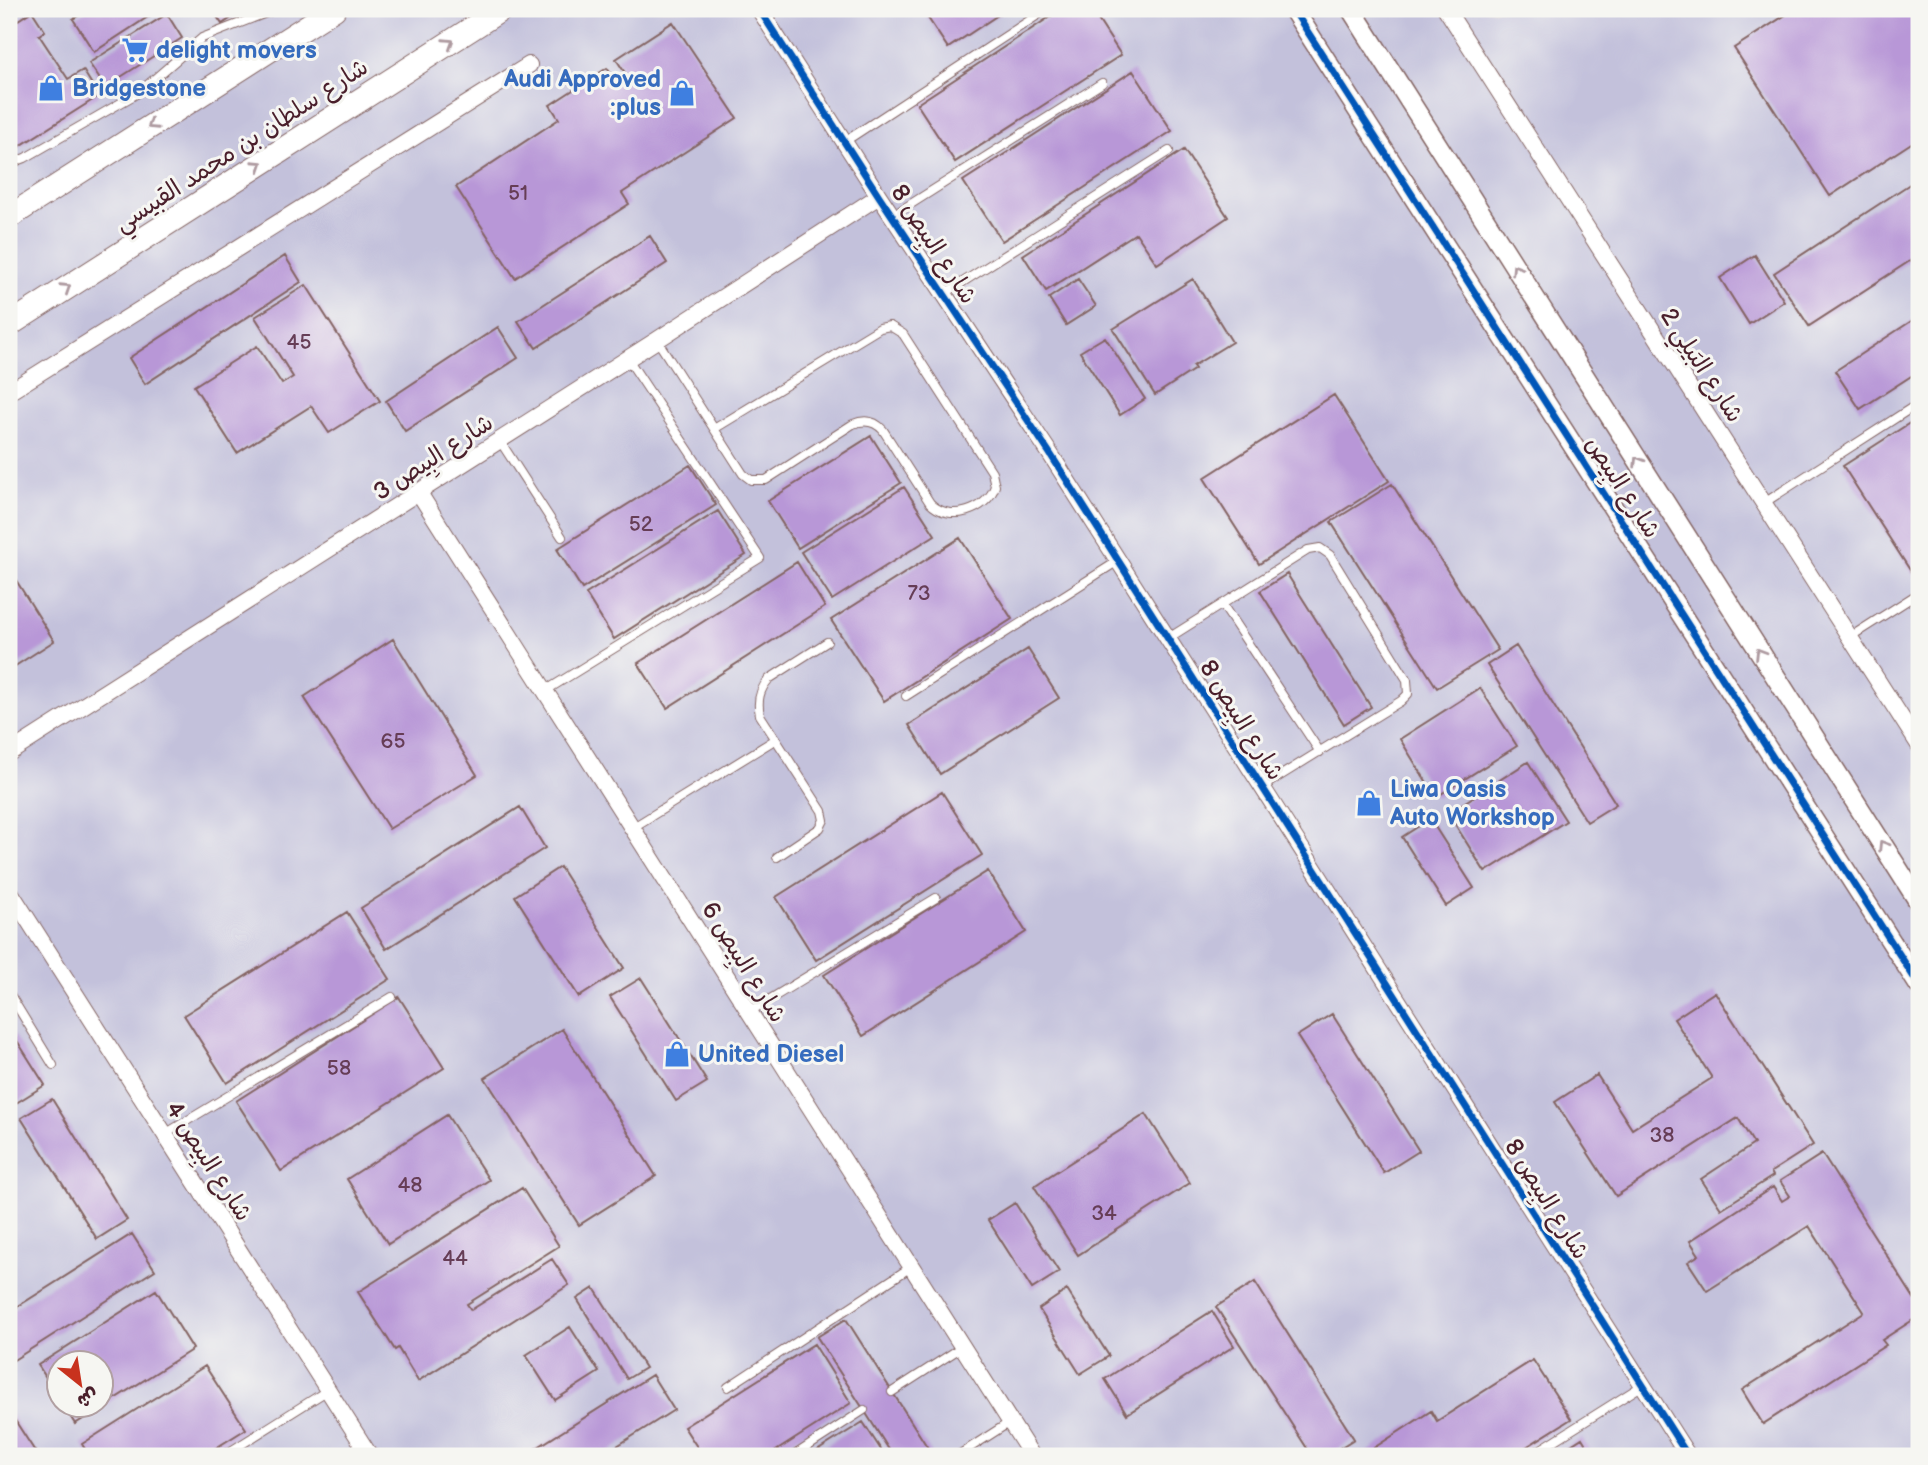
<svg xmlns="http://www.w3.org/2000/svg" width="1928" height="1465" viewBox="0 0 1928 1465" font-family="'Balsamiq Sans','Playpen Sans Arabic',sans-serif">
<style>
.industrial{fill:#c3c1db;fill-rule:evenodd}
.building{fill:#b897d7}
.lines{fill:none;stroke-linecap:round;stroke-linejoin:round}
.service-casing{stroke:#846462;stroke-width:10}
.minor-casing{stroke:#846462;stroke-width:18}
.tertiary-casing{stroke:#846462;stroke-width:22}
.secondary-casing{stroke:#846462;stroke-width:25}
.service{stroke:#fff;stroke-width:8}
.minor{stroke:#fff;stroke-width:16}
.tertiary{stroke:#fff;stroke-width:19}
.secondary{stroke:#fff;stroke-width:23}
.cycleway-casing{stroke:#f6f6f2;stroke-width:11}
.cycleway{stroke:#0057b8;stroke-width:7}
.oneway{stroke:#ae9aa0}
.labels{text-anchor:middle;stroke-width:6;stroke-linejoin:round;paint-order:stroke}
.number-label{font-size:21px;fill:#663d56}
.shop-label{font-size:24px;font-weight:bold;fill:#366cbe;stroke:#f6f6f2;text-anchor:start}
.street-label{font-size:24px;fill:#4a1f2b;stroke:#f6f6f2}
</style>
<rect width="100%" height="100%" fill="#f6f6f2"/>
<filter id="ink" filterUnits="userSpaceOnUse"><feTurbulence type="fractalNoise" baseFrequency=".0143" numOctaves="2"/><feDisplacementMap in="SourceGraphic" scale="14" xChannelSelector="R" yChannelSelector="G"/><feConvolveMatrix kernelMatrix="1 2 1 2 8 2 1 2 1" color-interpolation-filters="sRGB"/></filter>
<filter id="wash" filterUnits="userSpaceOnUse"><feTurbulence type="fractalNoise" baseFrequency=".00686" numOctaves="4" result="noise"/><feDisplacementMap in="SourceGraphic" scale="28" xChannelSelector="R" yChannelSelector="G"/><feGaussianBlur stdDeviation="1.57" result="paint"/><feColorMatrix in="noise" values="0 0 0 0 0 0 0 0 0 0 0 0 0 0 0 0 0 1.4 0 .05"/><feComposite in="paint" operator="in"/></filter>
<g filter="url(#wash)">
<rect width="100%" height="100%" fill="#f1e3c9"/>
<!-- industrial -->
<path class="industrial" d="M9 9H1919V1456H9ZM60 1364H102V1406H60Z"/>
<g id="blocks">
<!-- building -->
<path class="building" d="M89 9H160L94 52 73 19Z
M212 9H245L222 24Z
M922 9H1007L948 48Z
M1062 9H1091L1121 55 955 162 917 104Z
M1795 9H1919V138L1830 196 1734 48Z
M32 11 45 31 39 35 68 79 83 70 99 96 12 151 9 146V26Z
M167 14 182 38 105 87 89 63Z
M673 22 737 118 622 193 629 204 515 278 456 187 559 119 550 105 607 68 617 82 627 76 616 59Z
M1133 71 1172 131 1002 241 963 181Z
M1184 150 1228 217 1157 264 1136 233 1046 291 1023 255Z
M1919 178V255L1809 326 1774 273Z
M650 236 667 263 536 348 518 321Z
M1755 255 1784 301 1749 324 1720 278Z
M285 256 301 282 145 384 129 358Z
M1078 279 1096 306 1066 325 1049 298Z
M1193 279 1232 342 1193 366 1195 369 1155 395 1113 329Z
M306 285 380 401 329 433 311 406 237 453 194 386 257 346 282 384 293 377 255 317Z
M1919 316V371L1860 409 1835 371Z
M498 327 518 358 405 431 386 401Z
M1105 337 1145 399 1120 415 1080 352Z
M1334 395 1389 481 1259 564 1204 478Z
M1919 417V584L1843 466Z
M871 436 901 483 798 548 768 501Z
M690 465 716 505 582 589 557 549Z
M1392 484 1498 650 1437 688 1331 522Z
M904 487 935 535 832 600 801 552Z
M718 511 746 555 614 639 586 594Z
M960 538 1012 619 884 701 831 620Z
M797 562 825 607 667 708 638 663Z
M9 569 54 641 9 670Z
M1287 574 1371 707 1344 724 1260 591Z
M393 639 477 775 389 829 304 697Z
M1516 646 1616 804 1587 822 1487 665Z
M1028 649 1059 698 940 774 909 725Z
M1480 688 1517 746 1436 797 1400 739Z
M1528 762 1566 821 1485 872 1448 813Z
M942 792 982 855 816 960 776 897Z
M520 807 545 848 386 949 361 908Z
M1430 819 1474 888 1446 906 1402 837Z
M560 867 624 968 579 997 515 896Z
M988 871 1026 932 863 1036 824 975Z
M347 912 390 979 227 1083 184 1015Z
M641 978 707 1082 676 1101 610 997Z
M1715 992 1813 1145 1771 1172 1773 1176 1721 1209 1701 1179 1754 1144 1738 1118 1616 1196 1555 1102 1597 1075 1632 1129 1712 1078 1674 1019Z
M399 997 444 1068 281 1171 236 1101Z
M1332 1014 1419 1151 1384 1173 1297 1036Z
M9 1028 45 1085 13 1105 9 1099Z
M562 1029 656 1176 579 1225 485 1078Z
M52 1099 127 1220 97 1239 21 1118Z
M1146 1114 1190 1183 1078 1255 1034 1186Z
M447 1115 489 1180 388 1244 347 1179Z
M1822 1154 1919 1306V1316L1882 1340 1886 1345 1763 1424 1742 1390 1864 1312 1809 1226 1707 1291 1688 1262 1699 1255 1690 1241 1773 1187 1782 1201 1790 1196 1780 1181Z
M522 1188 559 1246 467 1304 471 1310 552 1259 569 1285 418 1381 398 1348 395 1350 358 1292Z
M1015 1203 1059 1272 1032 1289 988 1220Z
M132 1234 155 1270 9 1363V1312Z
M1255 1282 1354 1439 1327 1456H1312L1216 1307Z
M594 1288 645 1368 627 1379 577 1299Z
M156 1290 193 1349 75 1424 64 1406H102V1364H60V1399L38 1365Z
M1067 1290 1109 1356 1080 1374 1039 1309Z
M1212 1311 1234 1346 1127 1414 1105 1379Z
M846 1319 933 1456H893L864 1410 817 1337Z
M570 1327 599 1372 555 1400 526 1355Z
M814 1344 851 1403 768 1456H703L684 1427Z
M1533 1360 1571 1419 1512 1456H1368L1366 1453 1431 1411 1437 1421Z
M205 1366 246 1429 203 1456H89L82 1444Z
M652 1375 674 1410 601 1456H524Z
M9 1411 27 1439 38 1456H9Z
M863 1422 885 1456H809Z
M1582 1438 1593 1456H1554Z"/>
</g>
</g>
<g filter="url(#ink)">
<use href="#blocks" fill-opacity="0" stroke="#846462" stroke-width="2"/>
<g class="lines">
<!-- service casing -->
<g class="service-casing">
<path id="service" d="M844 142 1047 9
M9 164 25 158 138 93 202 38 276 9
M892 216 1102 83
M944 294 1169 151
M657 340 743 474 751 480H766L853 424C865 419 875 421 883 430L930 503C949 523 987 511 995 486L992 472 903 334 890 326 880 328 714 429
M500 441 562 537
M1764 503 1919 403
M1222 604 1320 752
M1850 637 1919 593
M1167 639 1308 550 1320 548 1330 555 1407 680 1408 694 1401 701 1262 787
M545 691 760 558 628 359
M906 696 1118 561
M632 828 776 739
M777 857 820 828 824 820 822 811 760 715C757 701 759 690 769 679L827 642
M9 993 53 1065
M749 1012 936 898
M165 1134 392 997
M728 1387 911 1267
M892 1392 962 1347
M223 1456 328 1390
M793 1456 864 1410
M957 1456 1010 1422
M1530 1456 1643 1385"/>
</g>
<!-- minor casing -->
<g class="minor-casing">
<path id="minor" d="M759 9 879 196 1049 452 1688 1456
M1446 9 1919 745
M9 392 529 65
M419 493 1032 1456
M9 753 657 340 879 196
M9 890 370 1456"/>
</g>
<!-- tertiary casing -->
<g class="tertiary-casing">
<path id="tertiary" d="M1293 9 1919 985
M1351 9 1919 902"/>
</g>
<!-- secondary casing -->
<g class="secondary-casing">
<path id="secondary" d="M9 217 334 9
M9 325 502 9"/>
</g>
<!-- service -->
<use href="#service" class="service"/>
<!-- minor -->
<use href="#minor" class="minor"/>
<!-- tertiary -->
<use href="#tertiary" class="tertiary"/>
<!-- secondary -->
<use href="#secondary" class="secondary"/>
<!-- cycleway casing -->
<g class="cycleway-casing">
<path id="cycleway" d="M759 9 879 196 1049 452 1688 1456
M1293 9 1919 985"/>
</g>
<!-- cycleway -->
<use href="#cycleway" class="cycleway"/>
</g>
<!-- one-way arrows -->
<defs><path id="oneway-chevron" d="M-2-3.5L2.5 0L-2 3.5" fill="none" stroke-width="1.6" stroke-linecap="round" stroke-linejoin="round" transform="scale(1.75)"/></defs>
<g class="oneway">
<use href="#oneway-chevron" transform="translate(449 43) rotate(-33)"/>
<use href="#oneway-chevron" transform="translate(152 125) rotate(147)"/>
<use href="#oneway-chevron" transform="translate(258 165) rotate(-33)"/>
<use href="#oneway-chevron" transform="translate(1516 269) rotate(-122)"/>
<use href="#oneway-chevron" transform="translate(66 288) rotate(-33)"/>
<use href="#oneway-chevron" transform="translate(1638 461) rotate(-122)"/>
<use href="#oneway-chevron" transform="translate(1760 653) rotate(-122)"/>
<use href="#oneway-chevron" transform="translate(1883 845) rotate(-122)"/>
</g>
</g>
<!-- icons -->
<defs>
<g id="supermarket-bare" transform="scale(2.1)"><path d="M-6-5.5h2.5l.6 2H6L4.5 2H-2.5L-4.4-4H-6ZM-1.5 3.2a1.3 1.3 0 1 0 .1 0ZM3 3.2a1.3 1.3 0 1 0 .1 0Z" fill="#3f7fe0" stroke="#f6f6f2" stroke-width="2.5" paint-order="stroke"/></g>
<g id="shop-bare" transform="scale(2.1)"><path d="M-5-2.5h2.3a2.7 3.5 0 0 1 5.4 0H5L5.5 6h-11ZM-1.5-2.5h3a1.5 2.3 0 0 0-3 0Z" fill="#3f7fe0" stroke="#f6f6f2" stroke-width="2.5" paint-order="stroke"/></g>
</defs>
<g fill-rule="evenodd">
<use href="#supermarket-bare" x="135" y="50"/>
<use href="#shop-bare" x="51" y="88"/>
<use href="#shop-bare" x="682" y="93"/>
<use href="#shop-bare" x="1369" y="803"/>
<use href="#shop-bare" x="677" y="1054"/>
</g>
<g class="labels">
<!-- number labels -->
<g class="number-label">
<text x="518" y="200">51</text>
<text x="299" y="349">45</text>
<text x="641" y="531">52</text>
<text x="919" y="600">73</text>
<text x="393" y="748">65</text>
<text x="339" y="1075">58</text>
<text x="1662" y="1142">38</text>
<text x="410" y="1192">48</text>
<text x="1104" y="1220">34</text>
<text x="455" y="1265">44</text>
</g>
<!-- shop labels -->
<g class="shop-label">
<text x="156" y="58">delight movers</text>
<text x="661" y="87" text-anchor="end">Audi Approved<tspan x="661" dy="28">:plus</tspan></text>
<text x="72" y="96">Bridgestone</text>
<text x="1390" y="797">Liwa Oasis<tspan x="1390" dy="28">Auto Workshop</tspan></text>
<text x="698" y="1062">United Diesel</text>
</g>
<!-- street labels -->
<g class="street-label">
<text transform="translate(241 145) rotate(-33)" y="8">شارع سلطان بن محمد القبيسي</text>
<text transform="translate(934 244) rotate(57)" y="8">شارع البِيص 8</text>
<text transform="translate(1702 365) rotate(57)" y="8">شارع البَيلِي 2</text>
<text transform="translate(433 457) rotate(-33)" y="8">شارع البِيص 3</text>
<text transform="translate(1623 487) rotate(57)" y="8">شارع البِيص</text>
<text transform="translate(1242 720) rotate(58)" y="8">شارع البِيص 8</text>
<text transform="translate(744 962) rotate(58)" y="8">شارع البِيص 6</text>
<text transform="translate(209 1161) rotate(57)" y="8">شارع البِيص 4</text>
<text transform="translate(1547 1199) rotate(58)" y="8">شارع البِيص 8</text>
</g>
</g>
<!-- margin -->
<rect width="1928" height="1465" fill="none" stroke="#f6f6f2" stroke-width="35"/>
<!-- north arrow -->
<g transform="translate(80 1384) rotate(150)"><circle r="33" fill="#f6f6f2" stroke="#b1a0a2" stroke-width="2"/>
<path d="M0-5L12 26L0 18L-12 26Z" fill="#c8321e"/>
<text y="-10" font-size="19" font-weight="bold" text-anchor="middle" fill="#4a1f2b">ش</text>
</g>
</svg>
